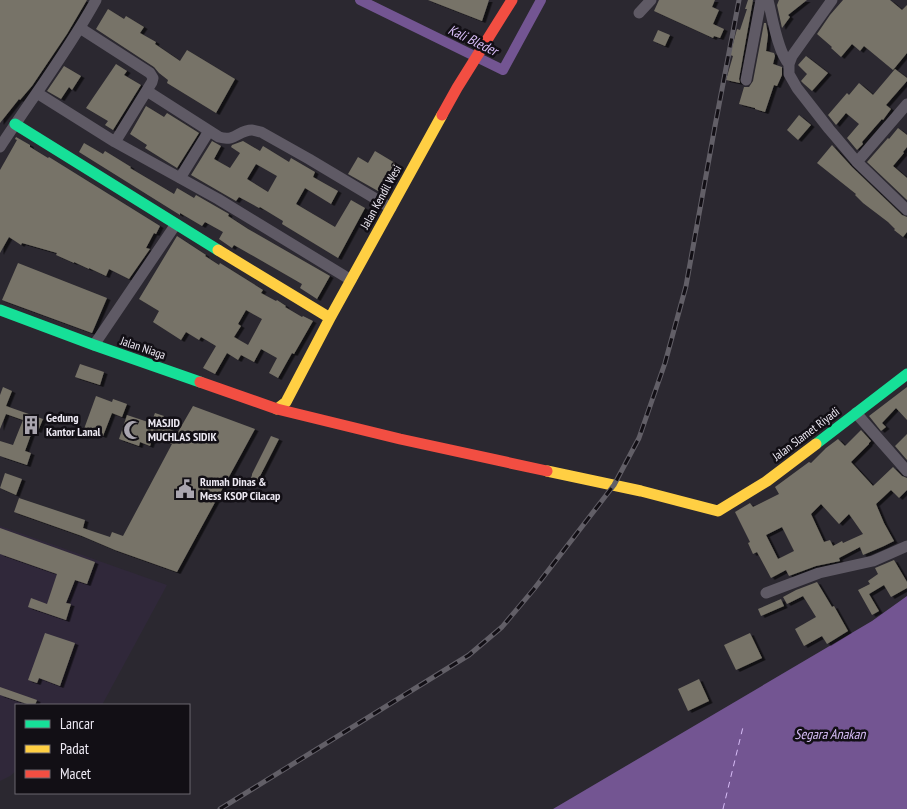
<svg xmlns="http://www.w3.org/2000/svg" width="907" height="809" viewBox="0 0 907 809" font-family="'PT Sans Narrow',sans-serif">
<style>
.built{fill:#30283a}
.water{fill:#735592}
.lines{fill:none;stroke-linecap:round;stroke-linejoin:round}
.canal{stroke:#735592;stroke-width:10}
.ferry{stroke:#d7bdf6;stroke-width:1;stroke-dasharray:6 5;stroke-linecap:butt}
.building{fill:#777367;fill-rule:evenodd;filter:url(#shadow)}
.street{stroke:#5f5a65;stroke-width:11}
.fast{stroke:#16e098;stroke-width:11}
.slow{stroke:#ffcf43;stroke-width:11}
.jam{stroke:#f24e42;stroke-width:11}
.rail-casing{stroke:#625f67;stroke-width:5}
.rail{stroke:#120f15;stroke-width:3;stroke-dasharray:9;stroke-linecap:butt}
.labels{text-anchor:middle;stroke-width:5;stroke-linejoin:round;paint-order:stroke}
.street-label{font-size:12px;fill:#ede9f3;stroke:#120f15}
.poi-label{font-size:12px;font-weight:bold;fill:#ede9f3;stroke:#120f15;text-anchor:start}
.water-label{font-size:14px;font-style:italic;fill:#d7bdf6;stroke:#120f15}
</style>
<defs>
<filter id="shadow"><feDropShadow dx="3.5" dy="2" stdDeviation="0" flood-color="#0009"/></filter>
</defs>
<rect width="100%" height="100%" fill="#2b2830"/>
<!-- built -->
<path class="built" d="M0 526 167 585 102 705H16V771L10 776 0 781Z"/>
<!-- water -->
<path class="water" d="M907 596V809H553L872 621Z"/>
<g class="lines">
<!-- canal -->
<path class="canal" d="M360 0 503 70 541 0"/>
<!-- ferry -->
<path class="ferry" d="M723 809 743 727"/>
</g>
<!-- building -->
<path class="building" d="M0 0H87L67 34 32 86 20 100 19 99 0 123Z
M428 0H489L482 21Z
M659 0H715L712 7 719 10 713 24 724 29 720 38 714 36 713 38 654 11Z
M748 0H753L739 79 740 83 726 80 733 56 730 55 737 29 740 30 747 9H745Z
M779 0H807L788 15 790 17 782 28 777 5Z
M843 0H890L902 10 907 5V53L893 70 864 46 860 51 852 44 841 57 831 48 832 47 817 34 830 15Z
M108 9 124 19 126 16 144 27 140 33 156 42 155 44 180 61 187 50 235 79 216 113 167 83 168 80 159 73 154 67 96 29Z
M764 23H766L768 35 766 51 774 53 775 56 773 64 782 67V75L777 86 774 85 765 112 755 109V108L739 104 744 87H749L753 81Z
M658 30 670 35 665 46 653 41Z
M806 56 828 73 812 91 804 84 801 81 807 74 798 65Z
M116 64 127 71 124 75 141 85 113 130 105 125 108 121 86 108Z
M64 66 81 76 72 90 69 87 61 99 47 91Z
M895 69 907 78V81L886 105 891 109 883 120 882 119 862 142 863 144 857 150 847 138 859 124 846 113 836 125 828 115 847 93 849 95 859 83 873 95Z
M146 106 164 117 167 113 199 133 177 168 145 148 147 145 130 134Z
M799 115 811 125 798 140 787 130Z
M898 128 907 135V147L903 152 904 153 893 166 907 178V200L867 162 888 138 889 139Z
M16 137 30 145V147L48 158 49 157 160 226 156 234 154 233 146 248 150 249 129 279 109 269 106 276 89 268V269L74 262V263L56 255 57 253 22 243 21 245 9 237 0 253V170L17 140 15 139Z
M212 141 221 146 214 159 230 168 240 153 231 147 232 145 243 141 260 151 263 146 289 162 291 158 315 172 313 177 338 191 331 204 305 188 296 204 335 227 351 200 365 208 338 258 282 224 283 221 260 207 259 208 239 197 236 201 191 175ZM256 164 277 176 268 192 247 179Z
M84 143 103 154 105 151 131 167 130 168 174 194 177 188 194 198 196 195 229 214 228 216 248 229 330 276 317 299 300 288 302 284 234 245 232 248 219 239 223 232 205 222 202 226 180 213V215L79 152Z
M832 145 852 167 902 215 907 217V232L903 237 894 230 895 229 888 222 863 203 855 195 856 194 817 163Z
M375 151 395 163 378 191 348 174 358 157 368 163Z
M177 236 206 255 205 256 219 265 220 263 263 290 261 293 276 301 277 300 286 306 285 307 302 317 303 316 313 321 294 354 292 353 278 378 269 373 277 358 261 349 254 362 241 355 238 360 227 353 215 374 203 368 216 346 201 337 199 340 186 332 181 340 153 322 159 311 139 299ZM246 310 262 319 248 345 234 337 241 326 238 324Z
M18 263 107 298 92 333 2 300Z
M80 364 104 372 100 385 75 377Z
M3 387 12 391 6 406 43 419 38 431 33 429 25 451 31 453 27 465 0 456V441L13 445 23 420 6 414 0 429V395Z
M907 387V420L896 408 882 423 886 427 881 431 869 416Z
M96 396 112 402 113 399 127 404 122 417 112 413 103 436 84 429Z
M193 406 255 429 177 572 115 550 82 536 14 512 19 498 85 520 83 528 110 537 112 532 123 536 172 444 153 437 150 446 140 442 139 446 119 439 127 415 151 423 155 413 164 416 160 426 178 432Z
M861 430 871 441 869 443V444L851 462 873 486 893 467 902 476 907 478V490L899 498 891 490 876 504 884 523 894 541 884 546 863 555 860 547 839 558 840 561 816 566 789 576 786 570 771 578 757 552 753 554 748 543 750 542 735 512 750 503 753 507 779 494 775 487 809 462 811 463 826 448 838 439 845 446ZM821 504 839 524 849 514 863 534 843 543 842 541 833 546 830 540 824 542 811 514ZM782 527 794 551 778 559 766 535Z
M907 434V460L895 446Z
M271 436 279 439 256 484 250 481 252 475V474Z
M5 473 22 479 16 495 0 488Z
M0 528 95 562 87 584 75 580 66 603 71 604 66 620 28 607 31 598 47 604 57 574 0 554Z
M894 560 907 582V588L891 597 884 585 869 594 879 611 872 615 858 590 870 584 868 581 878 574 875 568Z
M817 582 832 607 834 606 848 631 827 644 822 636 804 646 795 629 816 617 803 596 787 604 783 597 796 590Z
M781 599 784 606 761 616 758 609Z
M45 633 75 643 60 686 39 678 37 683 28 680Z
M750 633 762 658 736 670 724 645Z
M699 679 709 701 688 711 678 689Z
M0 687 37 700 35 705H30L0 695Z"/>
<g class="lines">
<!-- street -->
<path class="street" d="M768 0C772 16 778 53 789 64
M832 0 792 56 789 64V74L797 88 829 129 857 162 907 210
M639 13 651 0
M80 28 150 73 153 78 152 82 115 142
M746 80 761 0
M147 91 219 137C236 142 238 130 252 130 254 130 259 132 261 132L309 159 391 208
M37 93 115 142 218 199 351 280
M0 147C32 98 68 51 96 0
M857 162 907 104
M180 178 209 131
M94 345 176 224
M856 413 907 471
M766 593 819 573 873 561 907 546"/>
<!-- fast -->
<path class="fast" d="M15 124 218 250
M0 310 94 345 200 382
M816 444 907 374"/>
<!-- slow -->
<path class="slow" d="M218 250 330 318
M277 409 286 402 330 318 442 115
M547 471 641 491 718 511 767 481 816 444"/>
<!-- jam -->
<path class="jam" d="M442 115 457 88 512 0
M200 382 277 409 400 439 547 471"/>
<!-- rail casing -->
<g class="rail-casing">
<path id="rail" d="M220 809 469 655 502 627 534 589 614 485 639 438 665 363 686 286 715 126 739 0"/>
</g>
<!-- rail -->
<use href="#rail" class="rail"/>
</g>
<!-- icons -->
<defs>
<g id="building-bare" transform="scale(1.5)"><path d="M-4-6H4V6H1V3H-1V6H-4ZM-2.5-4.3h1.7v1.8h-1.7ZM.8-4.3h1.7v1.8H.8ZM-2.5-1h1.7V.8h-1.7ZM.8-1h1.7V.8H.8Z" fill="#a9a5af" stroke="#120f15" stroke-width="2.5" paint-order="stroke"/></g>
<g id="mosque-bare" transform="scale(1.5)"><path d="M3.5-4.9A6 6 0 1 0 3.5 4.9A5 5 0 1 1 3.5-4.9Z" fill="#a9a5af" stroke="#120f15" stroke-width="2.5" paint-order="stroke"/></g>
<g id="civic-bare" transform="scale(1.5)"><path d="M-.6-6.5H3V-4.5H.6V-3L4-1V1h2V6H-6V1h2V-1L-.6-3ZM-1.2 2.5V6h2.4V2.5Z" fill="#a9a5af" stroke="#120f15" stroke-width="2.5" paint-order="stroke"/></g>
</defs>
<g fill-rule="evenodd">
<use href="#building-bare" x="31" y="425"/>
<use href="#mosque-bare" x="133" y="430"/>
<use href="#civic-bare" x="185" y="489"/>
</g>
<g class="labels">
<!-- street labels -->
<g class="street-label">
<text transform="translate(381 197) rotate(-61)" y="4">Jalan Kendil Wesi</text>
<text transform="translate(143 348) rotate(19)" y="4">Jalan Niaga</text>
<text transform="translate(806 434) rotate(-37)" y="4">Jalan Slamet Riyadi</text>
</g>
<!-- poi labels -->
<g class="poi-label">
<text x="46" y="422">Gedung<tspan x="46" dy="14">Kantor Lanal</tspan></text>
<text x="148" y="427">MASJID<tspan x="148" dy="14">MUCHLAS SIDIK</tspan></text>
<text x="200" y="486">Rumah Dinas &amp;<tspan x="200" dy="14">Mess KSOP Cilacap</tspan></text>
</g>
<!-- water labels -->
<g class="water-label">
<text transform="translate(473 40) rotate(26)" y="5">Kali Bleder</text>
<text x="830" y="739">Segara Anakan</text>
</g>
</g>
<!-- legend -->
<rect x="15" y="704" width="175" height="90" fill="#120f15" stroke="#6a666e"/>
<rect x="25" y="720" width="25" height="8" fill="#16e098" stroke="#6a666e"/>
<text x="60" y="729" font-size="15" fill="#ede9f3">Lancar</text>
<rect x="25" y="745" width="25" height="8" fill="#ffcf43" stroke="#6a666e"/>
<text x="60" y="754" font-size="15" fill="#ede9f3">Padat</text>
<rect x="25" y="770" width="25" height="8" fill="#f24e42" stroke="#6a666e"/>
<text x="60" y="779" font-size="15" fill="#ede9f3">Macet</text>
</svg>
